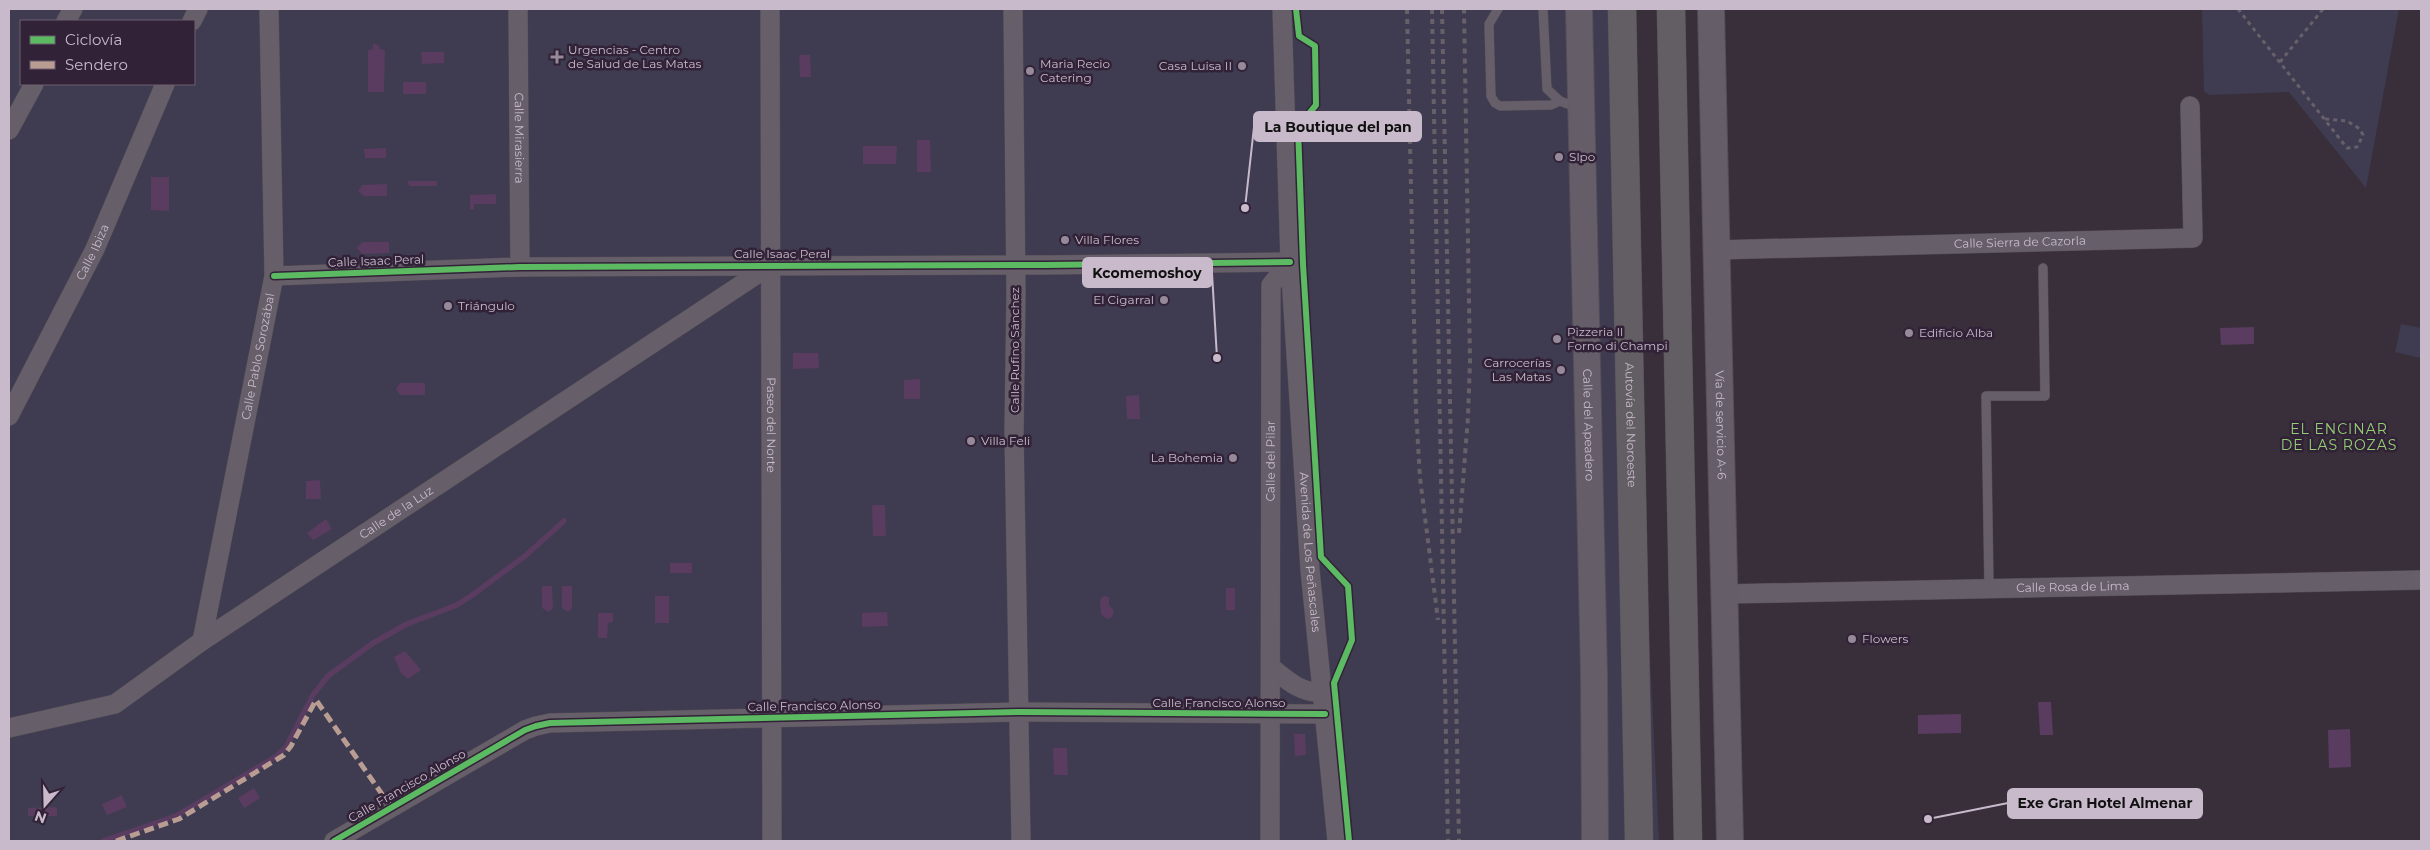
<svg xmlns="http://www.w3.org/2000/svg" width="2430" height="850" viewBox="0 0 2430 850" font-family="Montserrat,sans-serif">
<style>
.green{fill:#3f3c51;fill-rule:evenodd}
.water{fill:#593c60}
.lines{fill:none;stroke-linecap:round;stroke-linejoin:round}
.stream{stroke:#593c60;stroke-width:5.5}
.lane-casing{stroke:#524b54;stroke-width:10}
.street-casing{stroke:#524b54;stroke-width:20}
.secondary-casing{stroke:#554d58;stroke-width:28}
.highway-casing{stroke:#554c57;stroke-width:29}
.path{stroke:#67606a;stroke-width:3;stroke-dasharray:4 4;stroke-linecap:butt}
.lane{stroke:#665f69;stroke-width:9}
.street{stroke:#665f69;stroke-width:19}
.secondary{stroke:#655d68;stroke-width:26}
.highway{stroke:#635e63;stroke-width:28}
.rail{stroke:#686069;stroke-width:4;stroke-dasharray:5 5;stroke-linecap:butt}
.quiet{stroke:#b99d93;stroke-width:5;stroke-dasharray:10 5;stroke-linecap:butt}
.cycleway-casing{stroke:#322237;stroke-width:9}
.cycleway{stroke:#5cba63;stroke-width:6}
.poi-dot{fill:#968999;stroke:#322237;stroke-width:2}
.labels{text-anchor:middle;stroke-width:5;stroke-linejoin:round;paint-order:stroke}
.poi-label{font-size:12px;fill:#c8bacb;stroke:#322237;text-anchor:start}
.street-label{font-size:12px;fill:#c8bacb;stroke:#322237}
.neighbourhood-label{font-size:14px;letter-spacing:1px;fill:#93cf72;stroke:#322237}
.leader{fill:none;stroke:#c8bacb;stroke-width:2}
.callout-dot{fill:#c8bacb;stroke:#322237;stroke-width:2}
.callout{fill:#c8bacb;stroke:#c8bacb;stroke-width:2}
.callout-label{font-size:14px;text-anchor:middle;font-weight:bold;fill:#111}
</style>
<rect width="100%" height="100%" fill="#382f3b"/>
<!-- green -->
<path class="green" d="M9 9H1618L1659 841H9ZM21 21H194V84H21Z
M2202 9H2399L2366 188 2289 92 2209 95 2204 91Z
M2401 324 2421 328V358L2395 352Z"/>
<!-- water -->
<path class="water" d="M373 44 379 45V49L385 50 384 92H368V50L373 49Z
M421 52H444V63L422 64Z
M799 55H810L811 77H800Z
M403 82H426V94H403Z
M917 140H930L931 172H917Z
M863 146H897L896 164H863Z
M386 148V158H365L364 149Z
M151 177H169V211L151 210Z
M408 181H437V186H409Z
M387 184V196H364L358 191 362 185Z
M496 194V204H474V209H470V195Z
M362 242H389V253L362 254 357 248Z
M2254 327V344L2221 345 2220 328Z
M793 353H818L819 368 793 369Z
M920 379V399H904V380Z
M400 383H425V395H400L396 389Z
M1139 395 1140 419H1127L1126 396Z
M320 480 321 499H306V481Z
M872 505H885L886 536H873Z
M326 519 332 529 313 540 307 533Z
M670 563H692V573H670Z
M542 586H552L553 608 549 612 542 608Z
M562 586H572V608L568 612 562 608Z
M1226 588H1235V610H1226Z
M655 596H669V623H655Z
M1103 596 1109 597V605L1114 611 1112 617 1107 619 1101 614 1100 600Z
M887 612 888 626 862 627V613Z
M598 613H613V622L608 623 607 638H598Z
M405 651 421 670 408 679 401 673 394 657Z
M2038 702H2051L2053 735H2040Z
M1961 714V733L1918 734V715Z
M2350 729 2351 767 2329 768 2328 730Z
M1294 734H1305L1306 755 1295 756Z
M1053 748H1067L1068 775H1054Z
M254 788 260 798 244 808 238 798Z
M122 795 127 807 107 815 102 804Z
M57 807V816H28V808Z"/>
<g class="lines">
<!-- stream -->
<path class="stream" d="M103 841 176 816 277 756 286 747 313 695 328 676 373 643 407 624 457 605 471 596 525 556 564 521"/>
<!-- lane casing -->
<g class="lane-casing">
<path id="lane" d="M1498 9 1489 24 1491 96 1495 103 1500 106 1551 105 1560 101
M1543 9 1547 89 1560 101 1578 108
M1989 589 1986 396H2045L2043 268"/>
</g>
<!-- street casing -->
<g class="street-casing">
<g id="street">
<path id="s1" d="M518 9 520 267"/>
<path id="s2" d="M770 9 772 841"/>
<path d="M1013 9 1016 294 1014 433 1021 841"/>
<path id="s3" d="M1282 9 1290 262 1310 570 1337 841"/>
<path d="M66 21 73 9"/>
<path d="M192 21 198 9"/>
<path d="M9 130 34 84"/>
<path id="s4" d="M1715 250 2193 238 2190 106"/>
<path d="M274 276 520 267 1045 265 1290 262"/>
<path id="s5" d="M9 416 95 249 165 84"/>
<path id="s6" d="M1724 594 2421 580"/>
<path id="s7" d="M202 641 274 276 269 9"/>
<path d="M1272 668C1289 682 1300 692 1322 693"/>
<path id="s8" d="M9 728 115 704 202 641 771 265"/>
<path d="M334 841 525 730 536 726 550 723 1020 712 1325 714"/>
<path id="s9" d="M1270 841 1271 285 1290 262"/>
</g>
</g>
<!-- secondary casing -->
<g class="secondary-casing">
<g id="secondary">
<path id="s10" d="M1579 9 1594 675 1595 841"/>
<path id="s11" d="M1711 9 1730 841"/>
</g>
</g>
<!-- highway casing -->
<g class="highway-casing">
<g id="highway">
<path id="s12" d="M1622 9 1639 841"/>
<path d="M1671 9 1688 841"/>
</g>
</g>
<!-- path -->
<path class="path" d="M2238 9 2347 148 2357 147 2363 135 2360 129 2347 121 2325 119
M2280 62 2323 9"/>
<!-- lane -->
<use href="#lane" class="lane"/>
<!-- street -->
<use href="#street" class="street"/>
<!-- secondary -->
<use href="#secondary" class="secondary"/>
<!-- highway -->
<use href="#highway" class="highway"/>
<!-- rail -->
<path class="rail" d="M1407 9 1416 410 1420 478 1438 620
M1432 9 1448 841
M1442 9 1459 841
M1459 533 1468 417 1470 361 1464 9"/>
<!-- quiet -->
<path class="quiet" d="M116 841 179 819 284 755 291 746 316 700 391 807"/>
<!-- cycleway casing -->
<g class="cycleway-casing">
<path id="cycleway" d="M1296 9 1299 36 1315 46 1316 105 1298 127 1303 264 1321 557 1348 586 1352 640 1334 683 1349 841
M274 276 520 267 1045 265 1290 262
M334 841 525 730 536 726 550 723 1020 712 1325 714"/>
</g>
<!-- cycleway -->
<use href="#cycleway" class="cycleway"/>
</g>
<!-- markers -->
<g class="poi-dot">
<path d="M554.5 49.5h5v5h5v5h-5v5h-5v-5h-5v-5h5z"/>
<circle cx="1242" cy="66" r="5"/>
<circle cx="1030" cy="71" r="5"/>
<circle cx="1559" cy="157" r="5"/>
<circle cx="1065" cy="240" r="5"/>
<circle cx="1164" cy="300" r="5"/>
<circle cx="448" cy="306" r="5"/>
<circle cx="1909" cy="333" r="5"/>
<circle cx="1557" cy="339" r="5"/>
<circle cx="1561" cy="370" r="5"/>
<circle cx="971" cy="441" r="5"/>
<circle cx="1233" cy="458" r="5"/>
<circle cx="1852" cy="639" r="5"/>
</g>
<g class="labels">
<!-- poi labels -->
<g class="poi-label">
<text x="568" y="54">Urgencias - Centro<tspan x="568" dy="14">de Salud de Las Matas</tspan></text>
<text x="1040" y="68">Maria Recio<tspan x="1040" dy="14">Catering</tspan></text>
<text x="1232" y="70" text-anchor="end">Casa Luisa II</text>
<text x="1569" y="161">Slpo</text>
<text x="1075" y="244">Villa Flores</text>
<text x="1154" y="304" text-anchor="end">El Cigarral</text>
<text x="458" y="310">Triángulo</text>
<text x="1567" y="336">Pizzeria Il<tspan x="1567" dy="14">Forno di Champi</tspan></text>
<text x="1919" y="337">Edificio Alba</text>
<text x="1551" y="367" text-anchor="end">Carrocerías<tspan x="1551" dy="14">Las Matas</tspan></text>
<text x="981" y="445">Villa Feli</text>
<text x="1223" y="462" text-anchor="end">La Bohemia</text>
<text x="1862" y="643">Flowers</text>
</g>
<!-- street labels -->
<g class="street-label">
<text dy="4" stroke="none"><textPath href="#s1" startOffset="129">Calle Mirasierra</textPath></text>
<text dy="4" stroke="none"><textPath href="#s4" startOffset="305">Calle Sierra de Cazorla</textPath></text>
<text dy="4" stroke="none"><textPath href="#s5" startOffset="184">Calle Ibiza</textPath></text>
<text x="782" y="258">Calle Isaac Peral</text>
<text transform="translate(376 261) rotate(-2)" y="4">Calle Isaac Peral</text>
<text transform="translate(1015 350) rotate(-90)" y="4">Calle Rufino Sánchez</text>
<text dy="4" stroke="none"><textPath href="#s7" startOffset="290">Calle Pablo Sorozábal</textPath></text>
<text dy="4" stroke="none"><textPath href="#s2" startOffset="416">Paseo del Norte</textPath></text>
<text dy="4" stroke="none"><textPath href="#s10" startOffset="416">Calle del Apeadero</textPath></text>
<text dy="4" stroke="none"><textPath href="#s12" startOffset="416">Autovía del Noroeste</textPath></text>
<text dy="4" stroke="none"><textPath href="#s11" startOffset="416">Vía de servicio A-6</textPath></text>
<text dy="4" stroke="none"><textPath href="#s9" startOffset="380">Calle del Pilar</textPath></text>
<text dy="4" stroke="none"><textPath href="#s8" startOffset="449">Calle de la Luz</textPath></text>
<text dy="4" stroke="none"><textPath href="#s3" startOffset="544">Avenida de Los Peñascales</textPath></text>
<text dy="4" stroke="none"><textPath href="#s6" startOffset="349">Calle Rosa de Lima</textPath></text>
<text x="1219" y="707">Calle Francisco Alonso</text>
<text transform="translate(814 706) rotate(-1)" y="4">Calle Francisco Alonso</text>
<text transform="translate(407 786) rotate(-30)" y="4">Calle Francisco Alonso</text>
</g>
<!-- neighbourhood labels -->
<g class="neighbourhood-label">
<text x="2339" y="434">EL ENCINAR<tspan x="2339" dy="16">DE LAS ROZAS</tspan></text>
</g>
</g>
<!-- callouts -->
<path class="leader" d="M1245 208L1254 127M1217 358L1212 273M1928 819L2008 803"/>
<g class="callout-dot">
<circle cx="1245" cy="208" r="5"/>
<circle cx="1217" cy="358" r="5"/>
<circle cx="1928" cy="819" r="5"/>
</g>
<g class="callout">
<rect x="1254" y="112" width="167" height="29" rx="5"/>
<rect x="1083" y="258" width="129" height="29" rx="5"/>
<rect x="2008" y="789" width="194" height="29" rx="5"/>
</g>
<g class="callout-label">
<text x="1338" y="132">La Boutique del pan</text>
<text x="1147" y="278">Kcomemoshoy</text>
<text x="2105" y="808">Exe Gran Hotel Almenar</text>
</g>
<!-- border -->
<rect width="2430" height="850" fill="none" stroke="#c8bacb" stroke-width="20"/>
<!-- legend -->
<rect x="20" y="20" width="175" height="65" fill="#322237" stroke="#6e5f72"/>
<rect x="30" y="36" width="25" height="8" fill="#5cba63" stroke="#6e5f72"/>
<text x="65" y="45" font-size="15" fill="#c8bacb">Ciclovía</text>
<rect x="30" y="61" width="25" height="8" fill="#b99d93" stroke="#6e5f72"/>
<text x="65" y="70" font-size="15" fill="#c8bacb">Sendero</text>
<!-- north arrow -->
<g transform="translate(45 805) rotate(200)" stroke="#322237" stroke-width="4" paint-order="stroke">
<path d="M0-4L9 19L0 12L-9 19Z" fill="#c8bacb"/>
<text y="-8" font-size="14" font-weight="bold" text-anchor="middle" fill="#c8bacb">N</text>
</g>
</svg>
